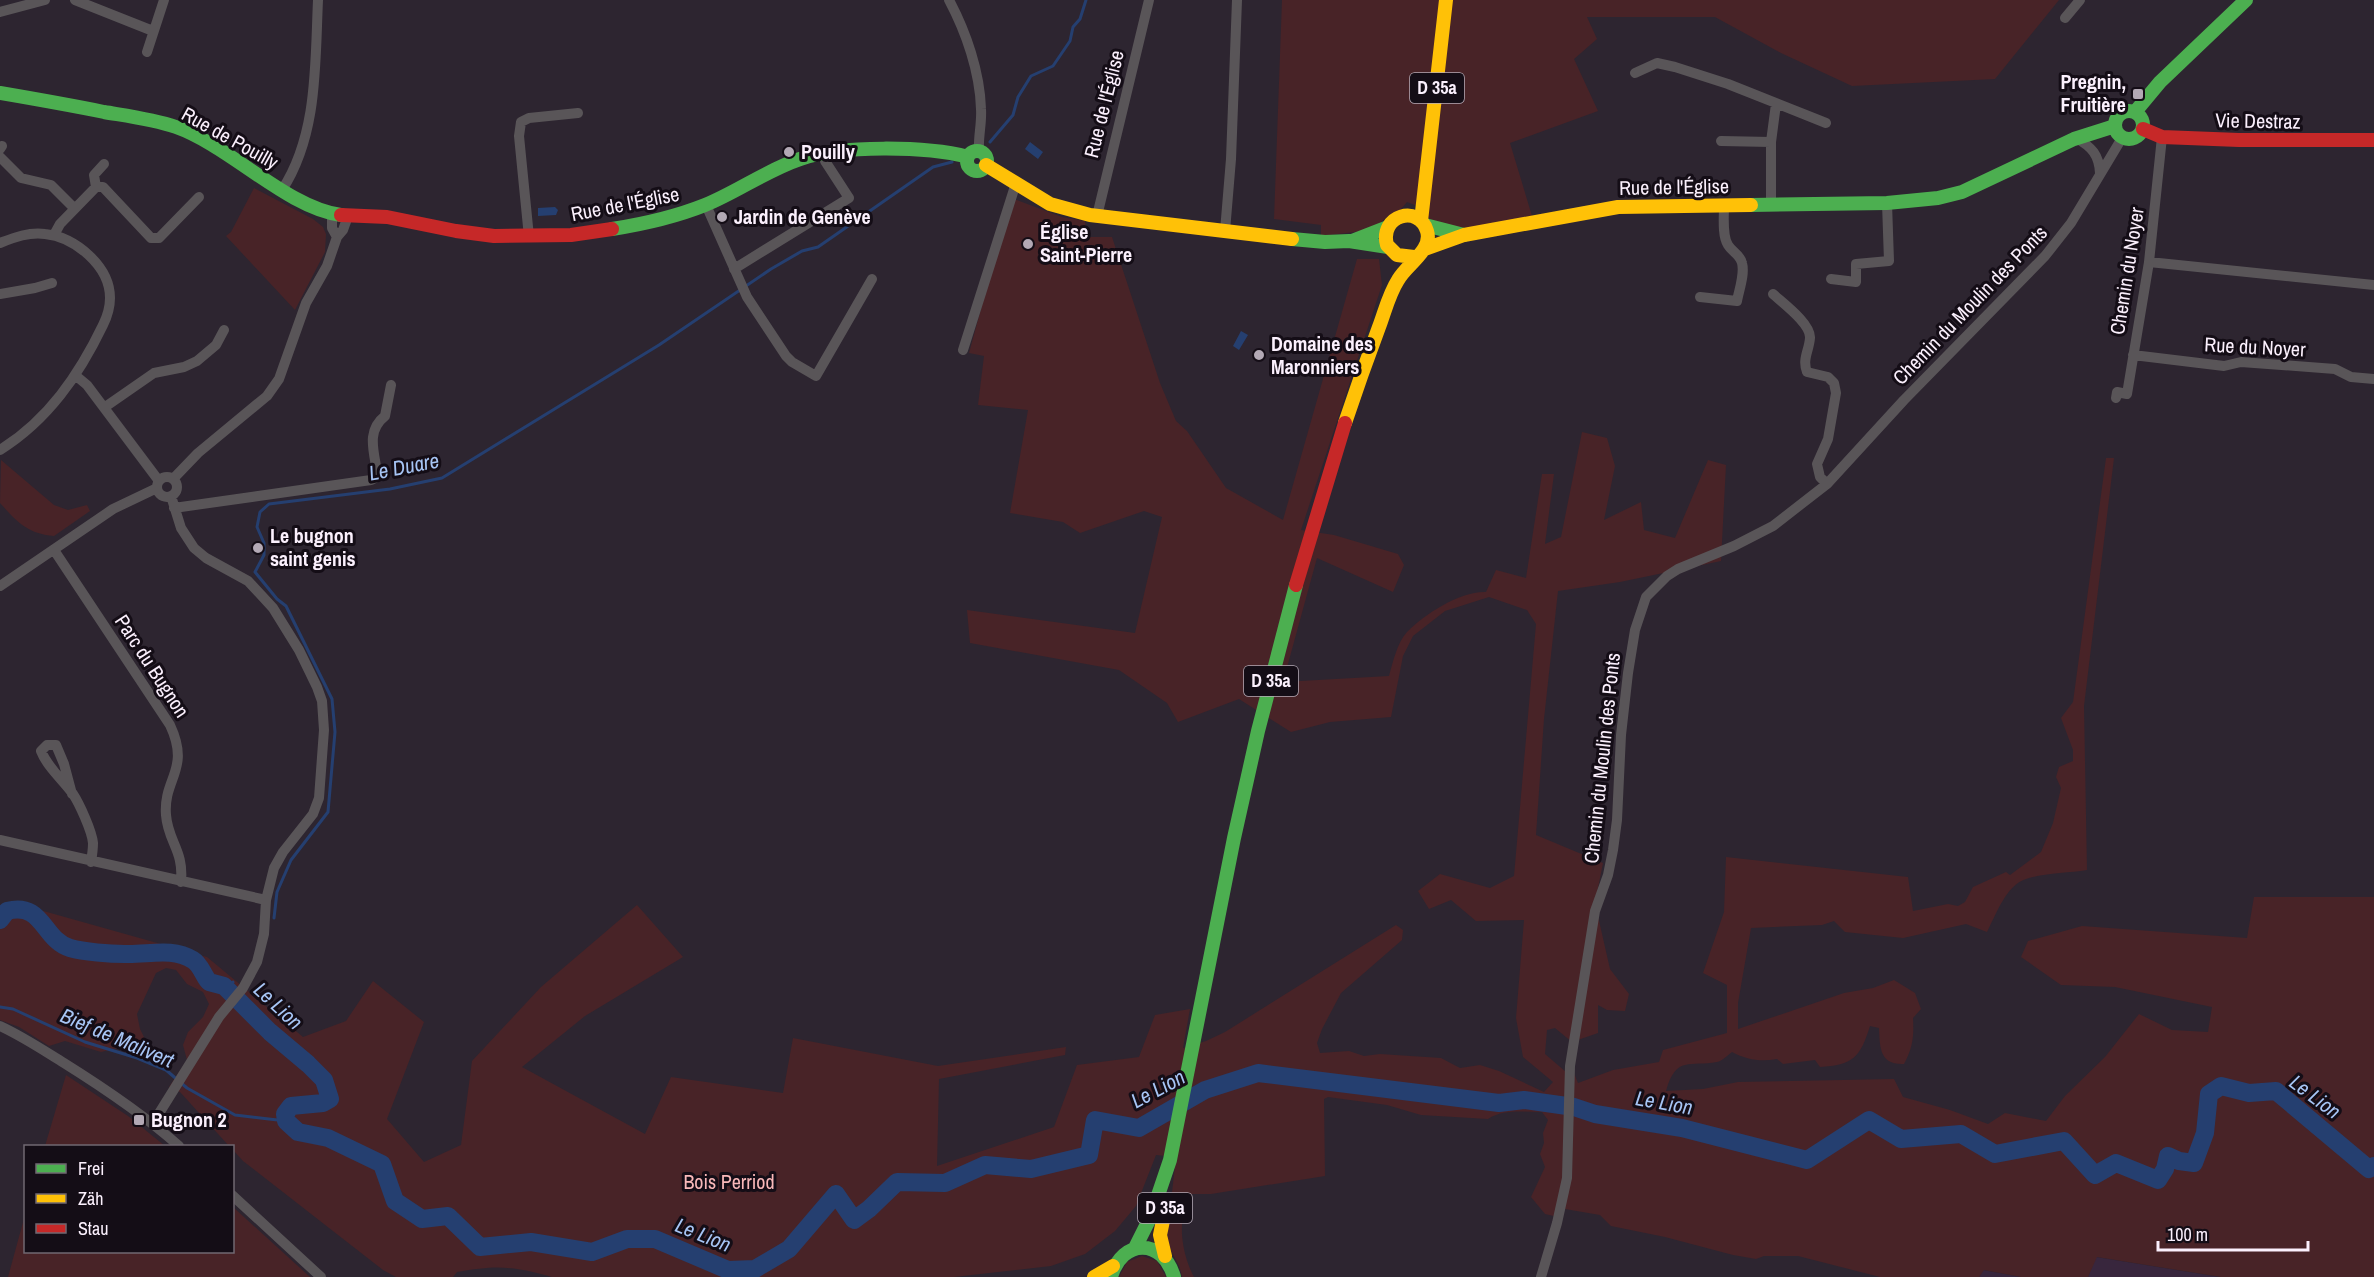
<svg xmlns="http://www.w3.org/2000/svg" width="2374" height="1277" viewBox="0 0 2374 1277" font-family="'Archivo Narrow',sans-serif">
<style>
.built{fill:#38263d}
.green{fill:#482327}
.water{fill:#253f70}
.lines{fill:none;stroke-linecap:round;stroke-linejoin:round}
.stream{stroke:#253f70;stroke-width:3}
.river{stroke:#253f70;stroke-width:18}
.street{stroke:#595558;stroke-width:10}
.fast{stroke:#4caf50;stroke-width:14}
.slow{stroke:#ffc107;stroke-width:14}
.jam{stroke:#c62828;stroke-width:14}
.poi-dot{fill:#b3a9b5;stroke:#140d16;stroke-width:2}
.labels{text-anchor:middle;stroke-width:6;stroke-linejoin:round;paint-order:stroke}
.shield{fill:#140d16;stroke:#b6acb8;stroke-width:1.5}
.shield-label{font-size:18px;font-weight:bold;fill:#fbf0fd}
.poi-label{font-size:20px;font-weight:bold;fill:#fbf0fd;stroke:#140d16;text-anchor:start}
.street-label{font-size:20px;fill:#fbf0fd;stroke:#140d16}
.park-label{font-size:20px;fill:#f9b8b9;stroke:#140d16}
.water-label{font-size:21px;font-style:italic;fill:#a7c5f5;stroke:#140d16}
</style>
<rect width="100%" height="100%" fill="#2d2530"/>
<!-- built -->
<path class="built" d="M2096 1257 2220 1277H2088Z
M1983 1270 2021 1277H1979Z"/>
<!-- green -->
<path class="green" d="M1282 0H2059L1995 79 1852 86 1781 53 1715 17H1587L1597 39 1574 59 1598 111 1510 143 1532 216C1501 222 1456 238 1427 217L1425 209 1407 202 1401 209 1389 215 1372 230 1321 236V225L1274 219Z
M254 188 313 219 323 227 326 234 325 252 295 310 226 236 231 232Z
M1014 199 1062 217 1085 221 1087 237H1112L1160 383 1176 421 1187 431 1226 488 1283 520 1357 259H1379L1382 285 1301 530 1334 535 1398 554 1404 565 1393 592 1317 558 1283 682 1389 676C1393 662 1397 643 1407 632 1425 614 1460 591 1486 592L1496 570 1526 578 1542 474H1554L1545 544 1561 537 1582 432 1607 438 1615 466 1604 520 1641 502 1644 530 1675 538 1708 460 1726 465 1721 561 1620 582 1558 591 1544 719 1536 835 1603 863 1595 903 1610 969 1629 994 1625 1011 1607 1010 1598 1005V1033L1572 1042 1555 1028 1547 1030 1545 1054 1566 1072 1573 1071 1578 1083 1613 1070 1659 1062 1663 1050 1727 1033V985L1703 973 1724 912 1726 857 1908 877 1913 911 1948 904 1958 906 1965 902 1973 887 2006 872 2010 875 2041 852 2053 823 2061 788 2056 777 2059 767 2073 761V750L2061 718 2073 702 2106 458H2114L2084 706 2087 870C2069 873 2043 873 2026 879 2006 885 1996 915 1987 932L1966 924 1903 938 1845 932 1834 921 1822 925 1751 928 1738 1003V1029L1844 993 1873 988 1894 980 1915 993 1921 1009 1913 1018C1914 1036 1913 1048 1904 1064 1879 1065 1880 1047 1879 1028L1870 1026C1860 1058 1853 1065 1820 1067L1815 1060 1783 1064 1777 1059C1761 1062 1747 1060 1732 1052 1728 1055 1722 1061 1717 1062 1690 1067 1676 1055 1666 1091L1703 1089 1738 1082 1894 1079 1903 1097 1950 1110 1988 1124 2005 1113 2046 1121 2065 1096 2105 1057 2139 1014 2172 1030 2208 1032 2212 1007 2115 987 2061 985 2021 957 2028 941 2082 926 2247 938 2254 897H2374V1277H2221L2097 1257 2088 1277H2021L1984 1270 1979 1277H1880L1798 1256H1764L1756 1259 1733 1255 1665 1237 1611 1226 1600 1215 1565 1209 1554 1216 1545 1214 1531 1197 1545 1167 1540 1154 1544 1143 1543 1133 1548 1120 1542 1112C1524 1112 1503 1109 1488 1119L1421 1115 1387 1105 1328 1097 1324 1099 1325 1176 1211 1194H1192C1190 1199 1188 1203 1186 1207 1177 1227 1184 1259 1194 1277H1182C1180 1262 1169 1252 1167 1237L1176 1157 1156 1155 1136 1206 1115 1231 1085 1254 1051 1266 954 1277H552C513 1266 497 1265 457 1272L453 1277H396L383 1270 243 1161 233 1150 232 1146H229L180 1092 169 1087 187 1060 183 1045 188 1032 203 1017 209 1004 203 992 187 984 176 970 166 968 156 973 137 1014 140 1029 146 1041 138 1051 122 1047 101 1052 65 1041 49 1046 19 1027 0 1020V905L15 903 207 957 303 1037 346 1021 373 981 424 1022 387 1119 424 1162 461 1145 472 1061 541 987 637 905 683 957 585 1016 522 1067 645 1134 671 1077 783 1093 793 1038 938 1066 1066 1047 1065 1055 939 1079 937 1166 1054 1127 1077 1065 1139 1057 1155 1015 1190 1009 1183 1048 1206 1041 1225 1032 1396 925 1403 930 1402 940 1341 993 1322 1029 1317 1043 1320 1053 1349 1051 1364 1056 1380 1054 1441 1058 1460 1068 1480 1065 1499 1071 1544 1092 1553 1082 1523 1057 1516 1018 1524 920 1476 921 1451 900 1429 909 1418 891 1440 874 1490 888 1514 876 1536 624 1527 610 1489 597 1445 611 1413 636 1403 656 1391 717 1330 722 1291 732 1239 699 1178 722 1167 703 1119 670 970 643 967 610 1135 633 1162 517 1144 511 1080 533 1063 522 1010 513 1028 410 978 405 984 356 969 353 1003 228Z
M1 460 54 505 68 510 87 505 90 511 54 536C28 534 17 522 0 503Z
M66 1075 128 1116 165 1146H45Z
M233 1207 310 1277H8L25 1215 26 1252H232Z
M1142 1256 1157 1261 1166 1277H1119L1127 1262Z"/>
<!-- water -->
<path class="water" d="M1030 142 1043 152 1038 159 1025 149Z
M555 207 558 210 556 215 538 216V208Z
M1241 331 1248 335 1239 350 1233 346Z"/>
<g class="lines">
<!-- stream -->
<path class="stream" d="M990 142 1013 115 1018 97 1031 76 1053 66 1070 41 1073 27 1080 19 1086 0
M274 918 277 892 291 860 328 812 335 732 332 699 286 606 277 599 255 572 264 555V543L257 527 260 512 269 504 390 489 442 478 659 345 771 269 802 251 818 247 933 167 952 162
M224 986 233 982
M0 1007 13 1009 85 1042 137 1058 166 1070 187 1088 235 1115 286 1121"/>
<!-- river -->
<path class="river" d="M0 920 7 911C43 901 43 940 70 948 84 952 110 954 125 954 148 955 172 947 193 960 201 965 203 975 209 982L224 986 270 1032 308 1064 324 1080 330 1099 323 1103 291 1106 285 1114 286 1121 298 1132 328 1138 382 1164 395 1201 422 1219 448 1216 480 1247 531 1242 592 1252 627 1239H655L728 1270 755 1269 789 1249 836 1194 854 1220 869 1209 897 1182 945 1183 985 1165 1031 1169 1089 1155 1095 1120 1139 1128 1205 1090 1258 1073 1499 1103 1524 1100 1574 1107 1595 1114 1682 1128 1807 1160 1869 1120 1901 1139 1961 1134 1995 1154 2064 1141 2095 1175 2116 1163 2158 1180 2165 1169 2168 1156 2179 1161 2194 1163 2205 1133 2209 1094 2221 1086 2249 1093 2276 1091 2369 1169 2374 1166"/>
<!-- street -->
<path class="street" d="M75 0 153 31
M949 0C966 32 980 72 981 109 982 123 978 137 979 151
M0 12 45 0
M2065 18 2080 0
M147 52 164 0
M1635 73 1657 63 1675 67 1728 84 1826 123
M2076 138C2092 147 2099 155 2100 173
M1721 141 1771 142
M0 149 2 146
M0 157 21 178 51 185 74 208
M96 187 94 175 104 164
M282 190C318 135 315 64 318 0
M706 205 747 297 786 356 792 362 816 376 872 279
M1771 205V142L1776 104
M332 214V228L337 237
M1097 216 1149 0
M1225 231 1231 159 1237 0
M54 235 60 224 96 187H103L151 238H159L199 197
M529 237 519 136 521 122 529 118 578 113
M0 243C15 237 29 232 45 234 75 237 110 266 110 298 110 308 107 317 103 325 79 375 48 420 0 450
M2149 262 2374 285
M734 269 849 198 825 161 823 152
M1831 279 1856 282V264L1889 261 1887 203
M0 294 35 288 52 283
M1773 294C1784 304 1811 324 1810 338 1809 351 1802 359 1807 372L1828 377 1834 383 1836 393 1828 439 1817 464 1820 477 1827 484
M1700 297 1737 301C1739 290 1745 274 1742 263 1740 254 1732 252 1728 245 1722 236 1724 216 1724 206
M963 350 1016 183
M2133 355 2224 366 2241 362 2335 369 2351 377 2374 379
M75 375 87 385 159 481
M2116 398 2117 392 2127 394 2149 262 2162 137
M105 407 154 373 184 367 197 361 216 345 224 330
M157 487a10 10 0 1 1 20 0a10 10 0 1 1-20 0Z
M173 479 198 453 267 396 279 379 306 303 327 266 337 237 343 230 348 216
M174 508 371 480 375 478 377 472C374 451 366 431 385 416L391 385
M54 550 170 725C191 770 163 778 166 815 168 842 184 850 181 882
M0 586 113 509 157 488
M72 794 64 764 56 745H47L41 751C48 768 62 779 73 794 79 803 92 831 93 843 93 849 92 856 91 862
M0 840 266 900
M0 1026C22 1036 43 1050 64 1063 104 1088 143 1114 179 1146
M153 1123 219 1017 243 988 257 962 264 934 266 900 274 868 283 852 313 814 319 798 324 730 322 701 317 687 299 650 273 608 248 581 206 558 194 548 181 528 171 496
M232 1195 321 1277
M1541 1277 1557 1223 1567 1178 1570 1066 1595 911 1608 875 1613 850 1617 820 1621 735 1628 673 1635 630 1646 597 1667 576 1678 569 1734 546 1773 526 1827 484 1904 400 2045 256 2071 223 2122 138"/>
<!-- fast -->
<path class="fast" d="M0 93C35 99 69 105 104 112 128 116 153 119 176 127 230 146 287 208 341 215
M2115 125a14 14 0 1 1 28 0a14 14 0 1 1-28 0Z
M2135 112 2160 82 2246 0
M967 161a10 10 0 1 1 20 0a10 10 0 1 1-20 0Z
M1751 205 1887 203 1938 198 1962 192 2074 139 2115 126
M1425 225 1464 235
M612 229C644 224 675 217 705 205 737 192 767 170 800 159 841 145 926 146 968 157
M1292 239 1325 242 1349 241 1388 247
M1352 241 1388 227
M1135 1248 1151 1216 1170 1160 1234 838 1258 731 1296 585
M1111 1277C1122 1238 1163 1238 1174 1277"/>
<!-- slow -->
<path class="slow" d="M986 165 1050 204 1090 215 1292 239
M1421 221 1446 0
M1425 249 1464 235 1618 207 1751 205
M1345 423C1356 390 1367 359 1379 327 1385 311 1389 294 1398 280 1407 264 1433 250 1427 231 1419 204 1379 215 1387 245L1397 255 1414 257
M1165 1256 1160 1235 1167 1201
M1094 1277 1113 1266"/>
<!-- jam -->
<path class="jam" d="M2143 129 2162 137 2239 140H2374
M341 215 387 217 456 231 494 236 571 235 612 229
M1296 585 1345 423"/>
</g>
<!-- markers -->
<g class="poi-dot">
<rect x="2132" y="88" width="12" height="12" rx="3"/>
<circle cx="789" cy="152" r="6"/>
<circle cx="722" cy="217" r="6"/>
<circle cx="1028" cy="244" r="6"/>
<circle cx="1259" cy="355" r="6"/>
<circle cx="258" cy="548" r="6"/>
<rect x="133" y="1114" width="12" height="12" rx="3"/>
</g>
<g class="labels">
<!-- shield labels -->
<g class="shield">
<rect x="1410" y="73" width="54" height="30" rx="4.5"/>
<rect x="1244" y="666" width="54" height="30" rx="4.5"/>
<rect x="1138" y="1193" width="54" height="30" rx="4.5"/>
</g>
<g class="shield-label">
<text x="1437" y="94">D 35a</text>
<text x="1271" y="687">D 35a</text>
<text x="1165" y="1214">D 35a</text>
</g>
<!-- poi labels -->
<g class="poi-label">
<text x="2126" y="89" text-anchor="end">Pregnin,<tspan x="2126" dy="23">Fruitière</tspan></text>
<text x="801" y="159">Pouilly</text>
<text x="734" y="224">Jardin de Genève</text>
<text x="1040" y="239">Église<tspan x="1040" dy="23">Saint-Pierre</tspan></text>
<text x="1271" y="351">Domaine des<tspan x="1271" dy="23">Maronniers</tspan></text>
<text x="270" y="543">Le bugnon<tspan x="270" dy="23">saint genis</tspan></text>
<text x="151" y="1127">Bugnon 2</text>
</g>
<!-- street labels -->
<g class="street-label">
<text transform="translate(1104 104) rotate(-76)" y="7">Rue de l'Église</text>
<text transform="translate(2258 121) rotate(1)" y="7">Vie Destraz</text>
<text transform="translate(230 138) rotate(29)" y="7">Rue de Pouilly</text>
<text transform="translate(1674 187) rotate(-1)" y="7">Rue de l'Église</text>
<text transform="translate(625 204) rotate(-11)" y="7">Rue de l'Église</text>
<text transform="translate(2127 271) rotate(-81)" y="7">Chemin du Noyer</text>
<text transform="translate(1970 305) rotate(-46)" y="7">Chemin du Moulin des Ponts</text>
<text transform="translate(2255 347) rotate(3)" y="7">Rue du Noyer</text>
<text transform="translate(152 666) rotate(57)" y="7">Parc du Bugnon</text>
<text transform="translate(1602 758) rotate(-84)" y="7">Chemin du Moulin des Ponts</text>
</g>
<!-- park labels -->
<g class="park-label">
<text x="729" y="1189">Bois Perriod</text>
</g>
<!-- water labels -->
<g class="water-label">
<text transform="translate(404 467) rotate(-11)" y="7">Le Duare</text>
<text transform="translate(278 1006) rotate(43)" y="7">Le Lion</text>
<text transform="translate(117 1038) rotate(23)" y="7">Bief de Malivert</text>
<text transform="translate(1158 1089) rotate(-28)" y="7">Le Lion</text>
<text transform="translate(2315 1097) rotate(37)" y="7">Le Lion</text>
<text transform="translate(1664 1103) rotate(10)" y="7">Le Lion</text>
<text transform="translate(703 1235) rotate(22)" y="7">Le Lion</text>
</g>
</g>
<!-- legend -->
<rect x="24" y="1145" width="210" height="108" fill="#140d16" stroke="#706872" stroke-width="1.5"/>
<rect x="36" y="1164" width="30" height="9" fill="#4caf50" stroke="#706872" stroke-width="1.5"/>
<text x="78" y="1175" font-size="18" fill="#fbf0fd">Frei</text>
<rect x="36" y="1194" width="30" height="9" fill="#ffc107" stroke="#706872" stroke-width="1.5"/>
<text x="78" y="1205" font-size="18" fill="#fbf0fd">Zäh</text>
<rect x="36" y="1224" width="30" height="9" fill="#c62828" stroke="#706872" stroke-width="1.5"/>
<text x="78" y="1235" font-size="18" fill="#fbf0fd">Stau</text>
<!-- scale -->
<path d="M2158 1241v9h150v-9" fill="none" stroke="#fbf0fd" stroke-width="3"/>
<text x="2167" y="1241" font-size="18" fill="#fbf0fd" stroke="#140d16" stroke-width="4.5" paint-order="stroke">100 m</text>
</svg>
